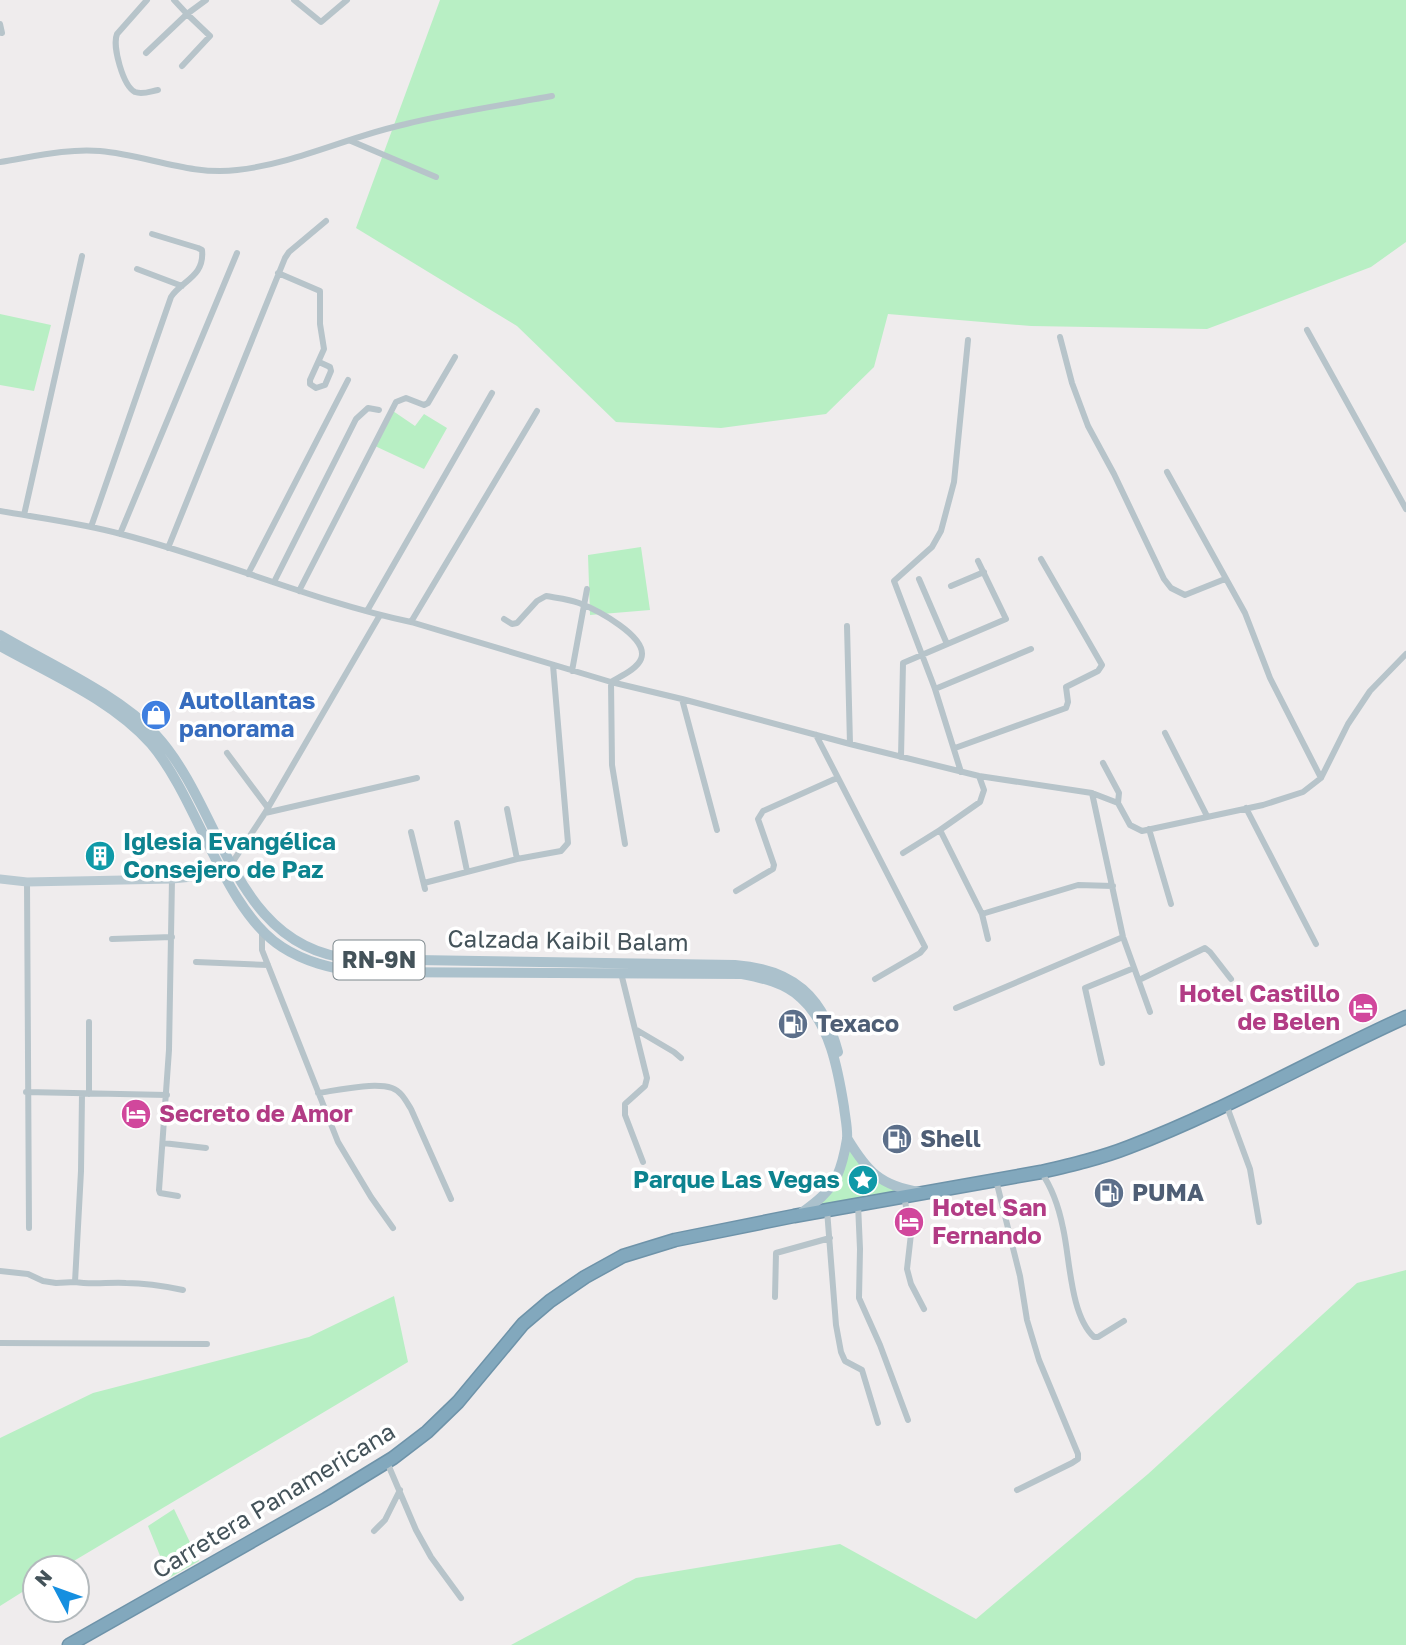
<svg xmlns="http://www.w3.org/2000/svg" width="1406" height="1645" viewBox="0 0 1406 1645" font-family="'Golos Text',sans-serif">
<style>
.green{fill:#b8efc4}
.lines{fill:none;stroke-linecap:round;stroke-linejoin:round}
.highway-casing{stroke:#6e93a9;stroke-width:15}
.street{stroke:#b7c4ca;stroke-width:6}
.secondary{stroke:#b9c9d1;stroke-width:9}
.primary{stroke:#abc1cc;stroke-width:10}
.highway{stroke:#82a8bd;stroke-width:12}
.labels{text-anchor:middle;stroke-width:7;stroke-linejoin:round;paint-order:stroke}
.shield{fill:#fff;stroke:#7c878c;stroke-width:2}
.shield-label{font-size:23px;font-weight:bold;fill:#44535a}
.shop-label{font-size:24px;font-weight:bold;fill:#366cbe;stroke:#fff;text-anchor:start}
.culture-label{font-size:24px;font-weight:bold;fill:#0d838f;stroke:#fff;text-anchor:start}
.street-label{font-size:24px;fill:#44535a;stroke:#fff}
.hotel-label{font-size:24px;font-weight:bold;fill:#b23c85;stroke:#fff;text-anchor:start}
.service-label{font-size:24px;font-weight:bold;fill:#4e5e75;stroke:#fff;text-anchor:start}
</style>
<rect width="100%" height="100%" fill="#efeced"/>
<!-- green -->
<path class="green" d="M440 0H1406V242L1371 267 1207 329 1031 326 888 314 874 367 826 414 721 428 616 422 517 326 356 228Z
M0 314 51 325 34 391 0 385Z
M393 411 415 426 424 414 447 428 424 469 375 446Z
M641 547 650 610 590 615 588 555Z
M848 1142 862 1165 901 1190 819 1207 838 1180Z
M1406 1270V1645H511L636 1578 840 1544 976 1619 1148 1474 1357 1283Z
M394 1296 408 1362 62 1568H35V1584L0 1606V1438L93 1393 309 1337Z
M174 1509 199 1561 169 1578 148 1526Z"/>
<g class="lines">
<!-- highway casing -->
<g class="highway-casing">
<path id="highway" d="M69 1645 326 1499 393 1458 427 1432 458 1402 523 1324 550 1301 585 1277 623 1256 675 1240 794 1216 1041 1172C1071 1165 1101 1158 1129 1147 1224 1111 1313 1059 1406 1017"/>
</g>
<!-- street -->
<path class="street" d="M147 0 117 34C112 46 123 86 135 92 143 95 151 91 158 90
M174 0 187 14 206 0
M294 0 321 22 347 0
M0 24 2 33
M146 53 187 14 210 36 182 66
M351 141 436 177
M0 162C32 157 68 148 100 151 146 155 191 176 237 170 294 164 350 136 406 124 454 112 504 105 552 96
M137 269 182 286
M278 273 320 291V324L324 349 310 380V384L316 388 325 385 331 371 330 367 319 362
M1307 330 1406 509
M1060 337 1072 383 1088 426 1114 474 1164 579 1171 588 1185 595 1225 579
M1167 472 1245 613 1270 678 1321 778
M0 511C40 518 81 523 121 534 219 559 312 601 411 622L611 682 682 699 850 744 979 776 1092 793 1118 803 1130 825 1142 831 1263 805 1303 792 1321 778 1348 724 1370 691 1406 654
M24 515 82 256
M91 527 171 297C181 281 205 277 202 250L198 248 152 234
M120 534 237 253
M168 548 285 258 289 252 326 221
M248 574 348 380
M919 579 947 644
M274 582 356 419 368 408 379 410
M951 586 984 572
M299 591 396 402 406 398 424 405 428 403 455 357
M367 611 492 393
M504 619 512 624 517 623 537 601 546 596C557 598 569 599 579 603 595 609 650 637 641 659 637 669 621 676 611 682L612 765 625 844
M411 622 537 411
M847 626 850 744
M572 671 587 589
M935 689 1031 649
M682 699 717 830
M1165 733 1207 816
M816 735 925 947 920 953 875 979
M955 748 1066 708 1068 702 1066 687 1098 671 1102 665 1041 559
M227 753 268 808
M901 757 903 663 1006 619 978 561
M1103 763 1119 793 1118 803
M961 772 935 689 894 581 932 547 941 531 954 482 968 340
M979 776 984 790 980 802 940 830 982 914 988 939
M1092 793 1123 937 1150 1012
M1246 808 1316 944
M507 809 517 859
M265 813 417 778
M457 823 467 871
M1149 829 1171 904
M411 832 425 889
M903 853 940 830
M230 866 265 813 380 615
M172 879 169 1050 159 1190 160 1193 178 1196
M27 882 29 1228
M424 883 517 859 561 851 568 843 553 665
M736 891 773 869 774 865 758 819 763 811 837 778
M982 914 1078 885 1113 886
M262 930V950L338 1142 371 1197 393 1228
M112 939 172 937
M196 962 268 965
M621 973 647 1078 645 1086 625 1104V1115L643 1162
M1139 980 1205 948 1210 952 1231 979
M956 1008 1123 937
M89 1022V1094
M635 1029 674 1052 681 1058
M1102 1063 1085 988 1134 968
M26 1092 167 1095
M318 1093C338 1090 374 1082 392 1088 401 1091 406 1101 411 1109L451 1199
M1226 1104 1250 1169 1259 1222
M163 1143 206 1148
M1041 1172C1053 1189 1059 1208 1063 1228 1070 1258 1070 1315 1094 1337H1098L1124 1321
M996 1180 1020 1276 1027 1320 1039 1360 1078 1454V1459L1072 1463 1017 1490
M904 1196 911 1234 907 1269 911 1284 924 1309
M858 1204 860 1249 859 1298 880 1345 908 1420
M827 1210 836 1325 841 1352 845 1361 862 1370 878 1423
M0 1271 28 1274 43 1281 56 1283 75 1282 81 1171 82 1094
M75 1282C92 1285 109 1282 126 1283 146 1283 164 1286 183 1290
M775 1297 776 1253 830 1238
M0 1343 207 1344
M387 1462 416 1530 431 1557 461 1598
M374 1531 385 1520 400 1490"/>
<!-- secondary -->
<path class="secondary" d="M0 879 27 882 172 879 224 874"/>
<!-- primary -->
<path class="primary" d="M0 635C49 664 118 694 156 735 224 809 232 949 354 959L735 965C793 969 823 996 838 1052
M0 646C50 674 112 700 151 744 198 799 223 909 282 947 305 962 331 968 357 972L742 974C763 978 785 983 801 998 830 1024 838 1070 844 1107 845 1117 848 1129 847 1139 845 1151 842 1165 837 1176 829 1193 815 1203 800 1214
M847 1138C867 1171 880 1186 920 1192"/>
<!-- highway -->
<use href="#highway" class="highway"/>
</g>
<!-- icons -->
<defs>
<g id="shop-disc" transform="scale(1.575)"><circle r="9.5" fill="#3f7fe0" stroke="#fff"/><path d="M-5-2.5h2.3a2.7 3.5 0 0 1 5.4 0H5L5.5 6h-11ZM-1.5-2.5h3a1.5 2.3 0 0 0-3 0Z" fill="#fff"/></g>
<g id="building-disc" transform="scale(1.575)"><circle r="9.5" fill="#0f9aa8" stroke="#fff"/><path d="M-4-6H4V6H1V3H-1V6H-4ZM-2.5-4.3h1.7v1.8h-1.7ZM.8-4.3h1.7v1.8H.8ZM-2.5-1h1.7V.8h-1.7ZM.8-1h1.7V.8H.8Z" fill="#fff"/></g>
<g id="hotel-disc" transform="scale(1.575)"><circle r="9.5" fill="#d1479c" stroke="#fff"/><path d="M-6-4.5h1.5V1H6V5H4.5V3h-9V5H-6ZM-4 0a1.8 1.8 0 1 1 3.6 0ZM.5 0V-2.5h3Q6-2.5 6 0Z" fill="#fff"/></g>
<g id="fuel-disc" transform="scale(1.575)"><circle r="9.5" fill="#5c6f8a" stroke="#fff"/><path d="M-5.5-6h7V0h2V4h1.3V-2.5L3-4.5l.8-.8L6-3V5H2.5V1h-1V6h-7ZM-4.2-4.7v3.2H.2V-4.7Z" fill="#fff"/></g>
<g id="sight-disc" transform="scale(1.575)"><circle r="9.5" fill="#0f9aa8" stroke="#fff"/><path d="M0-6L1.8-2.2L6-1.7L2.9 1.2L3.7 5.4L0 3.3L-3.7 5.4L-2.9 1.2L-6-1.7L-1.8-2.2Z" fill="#fff"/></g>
</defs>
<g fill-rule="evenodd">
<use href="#shop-disc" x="156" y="715"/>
<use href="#building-disc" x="100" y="856"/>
<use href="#hotel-disc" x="1363" y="1008"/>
<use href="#fuel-disc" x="793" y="1024"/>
<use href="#hotel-disc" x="136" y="1114"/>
<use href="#fuel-disc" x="897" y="1139"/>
<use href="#sight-disc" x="863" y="1180"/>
<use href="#fuel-disc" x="1109" y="1193"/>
<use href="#hotel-disc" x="909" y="1222"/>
</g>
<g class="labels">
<!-- shield labels -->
<rect class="shield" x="333.5" y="940.5" width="91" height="39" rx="5"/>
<g class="shield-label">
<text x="379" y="968">RN-9N</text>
</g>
<!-- shop labels -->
<g class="shop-label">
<text x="179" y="709">Autollantas<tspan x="179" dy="28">panorama</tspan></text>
</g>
<!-- culture labels -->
<g class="culture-label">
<text x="123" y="850">Iglesia Evangélica<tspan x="123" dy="28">Consejero de Paz</tspan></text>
<text x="840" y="1188" text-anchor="end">Parque Las Vegas</text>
</g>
<!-- street labels -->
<g class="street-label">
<text transform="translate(568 941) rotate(1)" y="8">Calzada Kaibil Balam</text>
<text transform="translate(274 1501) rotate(-31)" y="8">Carretera Panamericana</text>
</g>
<!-- hotel labels -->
<g class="hotel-label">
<text x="1340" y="1002" text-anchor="end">Hotel Castillo<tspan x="1340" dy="28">de Belen</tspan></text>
<text x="159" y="1122">Secreto de Amor</text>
<text x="932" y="1216">Hotel San<tspan x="932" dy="28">Fernando</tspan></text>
</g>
<!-- service labels -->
<g class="service-label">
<text x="816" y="1032">Texaco</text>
<text x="920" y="1147">Shell</text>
<text x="1132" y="1201">PUMA</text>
</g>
</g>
<!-- north arrow -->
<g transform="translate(56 1589) rotate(311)"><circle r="33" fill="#ffffff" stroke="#b4babd" stroke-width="2"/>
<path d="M0-5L12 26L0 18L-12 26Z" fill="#158fe0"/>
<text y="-10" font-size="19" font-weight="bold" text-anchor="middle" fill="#44535a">N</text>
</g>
</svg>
